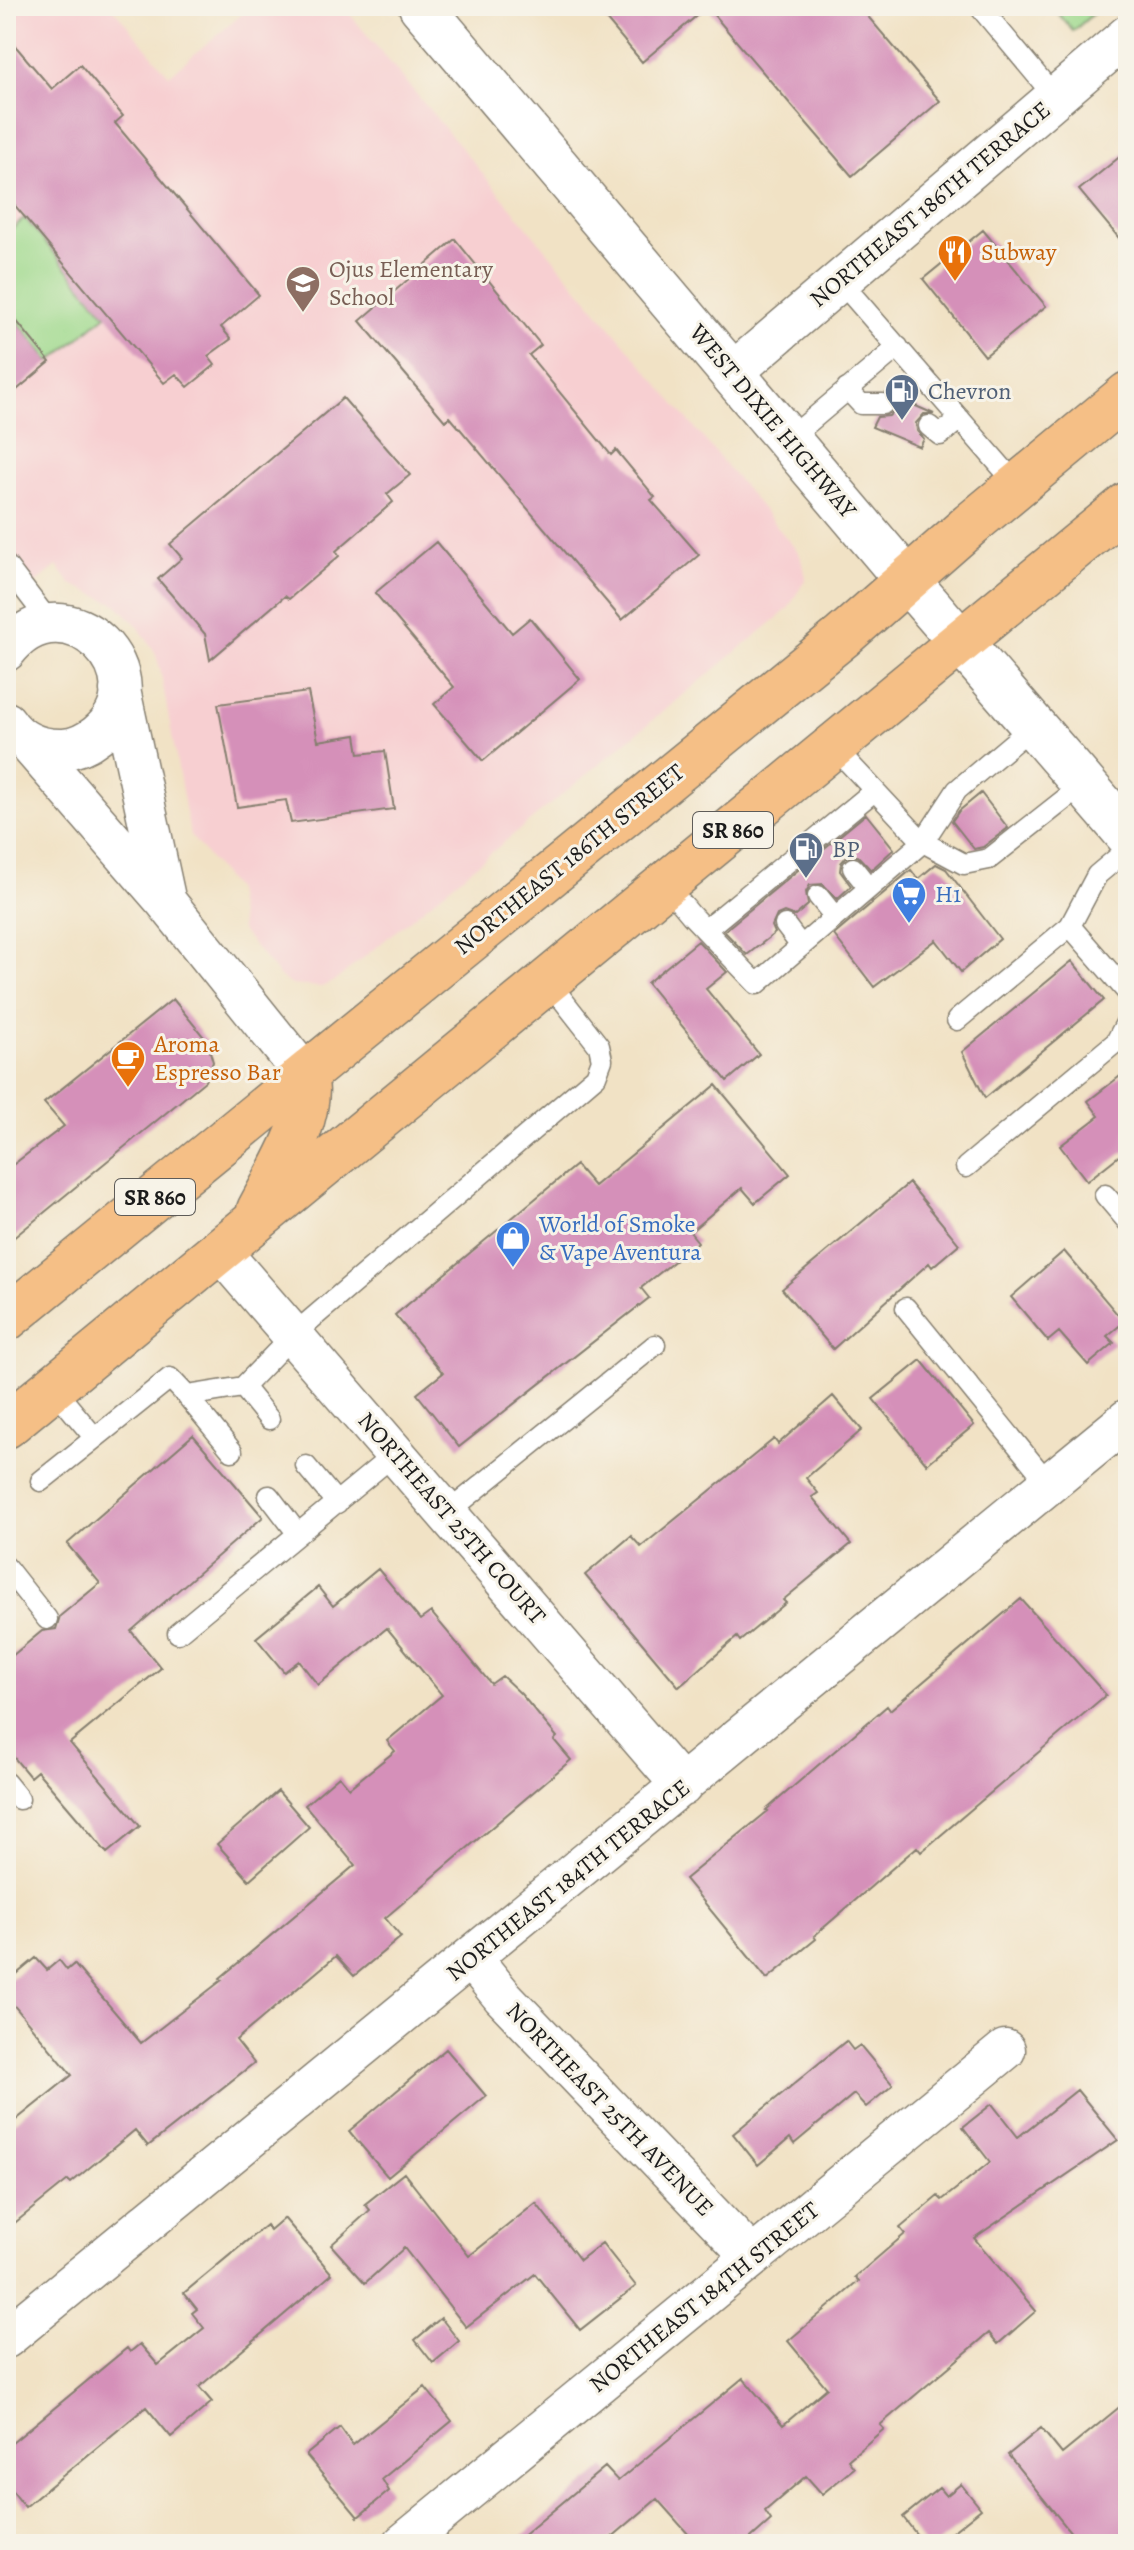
<svg xmlns="http://www.w3.org/2000/svg" width="1134" height="2550" viewBox="0 0 1134 2550" font-family="Alegreya,serif">
<style>
.built{fill:#f7cfd1}
.green{fill:#9ed98c;stroke:#5d7a54;stroke-width:2}
.building{fill:#d590b9}
.lines{fill:none;stroke-linecap:round;stroke-linejoin:round}
.service-casing{stroke:#867f70;stroke-width:23}
.minor-casing{stroke:#867f70;stroke-width:43}
.tertiary-casing{stroke:#867f70;stroke-width:47}
.primary-casing{stroke:#867f70;stroke-width:47}
.service{stroke:#fff;stroke-width:20}
.minor{stroke:#fff;stroke-width:40}
.tertiary{stroke:#fff;stroke-width:44}
.primary{stroke:#f5bf86;stroke-width:44}
.labels{text-anchor:middle;stroke-width:6;stroke-linejoin:round;paint-order:stroke}
.shield{fill:#f7f3e8;stroke:#5e5c59;stroke-width:2}
.shield-label{font-size:22px;font-weight:bold;fill:#1c1c1c}
.street-label{font-size:24px;fill:#1c1c1c;stroke:#f7f3e8}
.food-label{font-size:24px;fill:#c56008;stroke:#f7f3e8;text-anchor:start}
.education-label{font-size:24px;fill:#785e54;stroke:#f7f3e8;text-anchor:start}
.service-label{font-size:24px;fill:#4e5e75;stroke:#f7f3e8;text-anchor:start}
.shop-label{font-size:24px;fill:#366cbe;stroke:#f7f3e8;text-anchor:start}
</style>
<rect width="100%" height="100%" fill="#f7f3e8"/>
<filter id="ink" filterUnits="userSpaceOnUse"><feTurbulence type="fractalNoise" baseFrequency=".0125" numOctaves="2"/><feDisplacementMap in="SourceGraphic" scale="16" xChannelSelector="R" yChannelSelector="G"/><feConvolveMatrix kernelMatrix="1 2 1 2 8 2 1 2 1" color-interpolation-filters="sRGB"/></filter>
<filter id="wash" filterUnits="userSpaceOnUse"><feTurbulence type="fractalNoise" baseFrequency=".006" numOctaves="4" result="noise"/><feDisplacementMap in="SourceGraphic" scale="32" xChannelSelector="R" yChannelSelector="G"/><feGaussianBlur stdDeviation="1.8" result="paint"/><feColorMatrix in="noise" values="0 0 0 0 0 0 0 0 0 0 0 0 0 0 0 0 0 1.4 0 .05"/><feComposite in="paint" operator="in"/></filter>
<g filter="url(#wash)">
<rect width="100%" height="100%" fill="#f1e2c5"/>
<!-- built -->
<path class="built" d="M6 6H111L169 75 252 6H343L799 553 803 564 806 578 788 609 335 981 321 987 291 985 280 977 241 930 235 890 190 835 160 669 155 652 137 625 116 604 71 584 57 566 6 607Z"/>
<!-- green -->
<path class="green" d="M1052 6H1102L1073 31Z
M25 218 106 315 50 362 6 308V234Z"/>
<g id="blocks">
<!-- building -->
<path class="building" d="M595 6H859L940 101 852 176 707 7 642 62Z
M6 35 52 89 80 65 123 116 115 123 259 295 221 327 231 339 208 356 215 365 188 387 176 374 164 383 6 195Z
M1128 150V249L1079 190Z
M983 230 1046 306 985 356 923 279Z
M455 239 541 345 529 355 611 455 616 450 655 497 651 500 699 555 622 620 450 417 445 421 360 321Z
M6 308 50 362 6 399Z
M893 396 934 414H924L916 423 917 431 924 439 920 447 872 427 877 417 889 416 894 411 896 403Z
M343 398 410 475 387 494 393 502 336 551 339 556 289 599 285 596 210 660 205 634 158 579 182 558 170 544Z
M436 542 512 633 530 618 580 679 483 761 434 704 454 687 375 593Z
M308 692 318 741 356 735 359 754 385 751 394 809 291 823 286 800 237 807 218 704Z
M981 793 1008 828 983 847 974 849 952 821 959 811Z
M866 814 894 849 871 870 858 856 846 857 841 863 840 871 851 886 837 899 823 884 810 885 806 892 808 905 795 916 784 912 777 915 772 926 775 933 747 955 724 931Z
M936 864 946 869 1000 939 961 972 936 940 874 987 834 935 911 870 918 879Z
M698 941 727 972 706 989 759 1054 727 1081 647 983Z
M1072 961 1104 1000 985 1098 962 1052Z
M173 999 207 1041 213 1062 205 1081 6 1244V1170L64 1126 44 1103Z
M1128 1070V1154L1125 1151 1087 1181 1060 1146 1099 1116 1088 1101Z
M716 1085 790 1174 755 1203 742 1188 690 1232 698 1242 641 1288 649 1298 459 1447 417 1394 443 1373 395 1315 576 1165 594 1186Z
M909 1183 959 1244 932 1267 929 1263 833 1349 782 1289Z
M1064 1251 1124 1322 1107 1336 1114 1343 1088 1365 1059 1332 1048 1341 1011 1297Z
M921 1360 974 1425 927 1464 873 1399Z
M833 1396 862 1430 806 1478 818 1493 812 1497 851 1544 783 1600 786 1603 740 1641 737 1637 679 1687 585 1575 631 1536 641 1547 774 1439 778 1444Z
M193 1435 263 1517 131 1631 161 1668 70 1743 140 1826 107 1853 37 1771 30 1777 6 1748V1661L42 1631 56 1629 60 1616 100 1583 67 1544Z
M378 1569 420 1620 431 1612 491 1684 502 1676 521 1694 557 1737 554 1740 571 1760 385 1918 401 1937 354 1976 336 1956 236 2040 254 2063 148 2146 135 2130 71 2183 68 2180 6 2230V2128L72 2075 6 1996V1983L36 1958 47 1970 59 1960 67 1970 74 1964 141 2043 222 1980 220 1978 355 1865 305 1805 339 1776 349 1788 395 1751 387 1741 442 1695 387 1628 318 1685 299 1661 284 1672 256 1638 318 1587 333 1606Z
M1021 1599 1106 1695 921 1852 917 1847 814 1936 816 1939 767 1979 685 1879 768 1811 766 1810 887 1706 890 1710Z
M278 1791 309 1827 249 1880 217 1844Z
M846 2041 853 2050 860 2045 893 2085 866 2107 854 2094 794 2144 790 2138 758 2165 733 2134Z
M446 2049 486 2096 388 2177 349 2131Z
M1077 2090 1118 2140 974 2238 1036 2311 998 2344 989 2333 880 2425 884 2429 848 2460 854 2468 822 2494 806 2476 765 2511 771 2520 744 2544H697L657 2499 604 2544H513L605 2467 618 2481 743 2378 783 2425 827 2388 788 2341 859 2281 855 2277 905 2234 900 2228 938 2196 942 2200 990 2162 963 2127 992 2104 1018 2137Z
M404 2173 469 2256 536 2203 580 2260 602 2243 636 2286 580 2330 535 2274 466 2327 404 2248 365 2283 331 2245 370 2210 365 2204Z
M284 2218 332 2274 199 2387 212 2402 171 2437 146 2407 25 2507 6 2483V2448L127 2348 130 2352 140 2344 158 2365 204 2328 192 2313 197 2309 184 2293 266 2225 270 2230Z
M441 2318 459 2341 433 2363 415 2340Z
M425 2387 452 2421 382 2479 389 2491 358 2517 306 2455 340 2427 353 2445Z
M1128 2400V2544H1080L1008 2455 1041 2428 1062 2454Z
M961 2484 981 2509 937 2544H924L903 2517 939 2488 946 2496Z"/>
</g>
</g>
<g filter="url(#ink)">
<use href="#blocks" fill-opacity="0" stroke="#867f70" stroke-width="2"/>
<g class="lines">
<!-- service casing -->
<g class="service-casing">
<path id="service" d="M979 6 1055 97
M840 281 1017 485
M847 389 861 404H883
M929 426 940 435 960 419
M789 439 898 347
M6 565 51 624
M834 747 923 842 964 864 989 859 1084 784
M853 868 869 888
M666 885 691 915 757 984 923 842 957 790 1034 725
M818 896 835 917
M785 925 801 946
M1070 926 1128 993
M705 930 874 791
M957 1020 1070 926 1097 875 1128 849
M966 1167 1116 1042 1128 1019
M1105 1195 1128 1222
M906 1308 1049 1484
M243 1387 269 1419
M187 1396 232 1451
M95 1438 170 1378 187 1396 243 1387 294 1334 596 1076 602 1060 599 1046 548 981
M306 1466 337 1503
M41 1481 95 1438 53 1388
M269 1496 298 1534
M447 1513 655 1345
M6 1567 47 1619
M178 1633 396 1453
M6 1783 19 1799"/>
</g>
<!-- minor casing -->
<g class="minor-casing">
<path id="minor" d="M732 373 1128 35
M6 651C66 574 167 679 97 735 88 742 76 748 64 749 41 750 19 742 6 722
M120 690 165 898
M27 742 166 902 305 1075
M220 1251 682 1786
M472 1959 503 1997 752 2257
M6 2338 1128 1419
M403 2544 1005 2050"/>
</g>
<!-- tertiary casing -->
<g class="tertiary-casing">
<path id="tertiary" d="M421 6 906 579 1128 835"/>
</g>
<!-- primary casing -->
<g class="primary-casing">
<path id="primary" d="M259 1210C278 1173 316 1117 305 1075
M6 1319 842 637 971 524 1128 394
M6 1426 1128 504"/>
</g>
<!-- service -->
<use href="#service" class="service"/>
<!-- minor -->
<use href="#minor" class="minor"/>
<!-- tertiary -->
<use href="#tertiary" class="tertiary"/>
<!-- primary -->
<use href="#primary" class="primary"/>
</g>
</g>
<!-- icons -->
<defs>
<g id="restaurant-pin" transform="scale(1.8)"><path d="M0 17L-7.5 6A9.5 9.5 0 1 1 7.5 6Z" fill="#e8710a" stroke="#f7f3e8"/><path d="M-5-6h1v4h1v-4h1v4h1v-4h1v5L-1.5 .5V6h-2V.5L-5-1ZM5-6V6H3V1.5H1.5Q1.5-4 5-6Z" fill="#fff"/></g>
<g id="school-pin" transform="scale(1.8)"><path d="M0 17L-7.5 6A9.5 9.5 0 1 1 7.5 6Z" fill="#8d6e63" stroke="#f7f3e8"/><path d="M0-5L7-2L0 1L-7-2ZM-4 1L0 2.5L4 1V4Q0 6-4 4Z" fill="#fff"/></g>
<g id="fuel-pin" transform="scale(1.8)"><path d="M0 17L-7.5 6A9.5 9.5 0 1 1 7.5 6Z" fill="#5c6f8a" stroke="#f7f3e8"/><path d="M-5.5-6h7V0h2V4h1.3V-2.5L3-4.5l.8-.8L6-3V5H2.5V1h-1V6h-7ZM-4.2-4.7v3.2H.2V-4.7Z" fill="#fff"/></g>
<g id="supermarket-pin" transform="scale(1.8)"><path d="M0 17L-7.5 6A9.5 9.5 0 1 1 7.5 6Z" fill="#3f7fe0" stroke="#f7f3e8"/><path d="M-6-5.5h2.5l.6 2H6L4.5 2H-2.5L-4.4-4H-6ZM-1.5 3.2a1.3 1.3 0 1 0 .1 0ZM3 3.2a1.3 1.3 0 1 0 .1 0Z" fill="#fff"/></g>
<g id="cafe-pin" transform="scale(1.8)"><path d="M0 17L-7.5 6A9.5 9.5 0 1 1 7.5 6Z" fill="#e8710a" stroke="#f7f3e8"/><path d="M-5.5-4.5H6V0H3Q3 3.5 0 3.5H-2.5Q-5.5 3.5-5.5 0ZM3-3.2v2h1.7v-2ZM-6 4.5H4V6H-6Z" fill="#fff"/></g>
<g id="shop-pin" transform="scale(1.8)"><path d="M0 17L-7.5 6A9.5 9.5 0 1 1 7.5 6Z" fill="#3f7fe0" stroke="#f7f3e8"/><path d="M-5-2.5h2.3a2.7 3.5 0 0 1 5.4 0H5L5.5 6h-11ZM-1.5-2.5h3a1.5 2.3 0 0 0-3 0Z" fill="#fff"/></g>
</defs>
<g fill-rule="evenodd">
<use href="#restaurant-pin" x="955" y="252"/>
<use href="#school-pin" x="303" y="283"/>
<use href="#fuel-pin" x="902" y="391"/>
<use href="#fuel-pin" x="806" y="849"/>
<use href="#supermarket-pin" x="909" y="894"/>
<use href="#cafe-pin" x="128" y="1058"/>
<use href="#shop-pin" x="513" y="1238"/>
</g>
<g class="labels">
<!-- shield labels -->
<g class="shield">
<rect x="693" y="812" width="80" height="36" rx="6"/>
<rect x="115" y="1179" width="80" height="36" rx="6"/>
</g>
<g class="shield-label">
<text x="733" y="838">SR 860</text>
<text x="155" y="1205">SR 860</text>
</g>
<!-- street labels -->
<g class="street-label">
<text transform="translate(930 204) rotate(-40)" y="8">NORTHEAST 186TH TERRACE</text>
<text transform="translate(773 421) rotate(50)" y="8">WEST DIXIE HIGHWAY</text>
<text transform="translate(569 859) rotate(-39)" y="8">NORTHEAST 186TH STREET</text>
<text transform="translate(452 1518) rotate(49)" y="8">NORTHEAST 25TH COURT</text>
<text transform="translate(568 1880) rotate(-39)" y="8">NORTHEAST 184TH TERRACE</text>
<text transform="translate(610 2109) rotate(46)" y="8">NORTHEAST 25TH AVENUE</text>
<text transform="translate(704 2297) rotate(-39)" y="8">NORTHEAST 184TH STREET</text>
</g>
<!-- food labels -->
<g class="food-label">
<text x="981" y="260">Subway</text>
<text x="154" y="1052">Aroma<tspan x="154" dy="28">Espresso Bar</tspan></text>
</g>
<!-- education labels -->
<g class="education-label">
<text x="329" y="277">Ojus Elementary<tspan x="329" dy="28">School</tspan></text>
</g>
<!-- service labels -->
<g class="service-label">
<text x="928" y="399">Chevron</text>
<text x="832" y="857">BP</text>
</g>
<!-- shop labels -->
<g class="shop-label">
<text x="935" y="902">H1</text>
<text x="539" y="1232">World of Smoke<tspan x="539" dy="28">&amp; Vape Aventura</tspan></text>
</g>
</g>
<!-- margin -->
<rect width="1134" height="2550" fill="none" stroke="#f7f3e8" stroke-width="32"/>
</svg>
